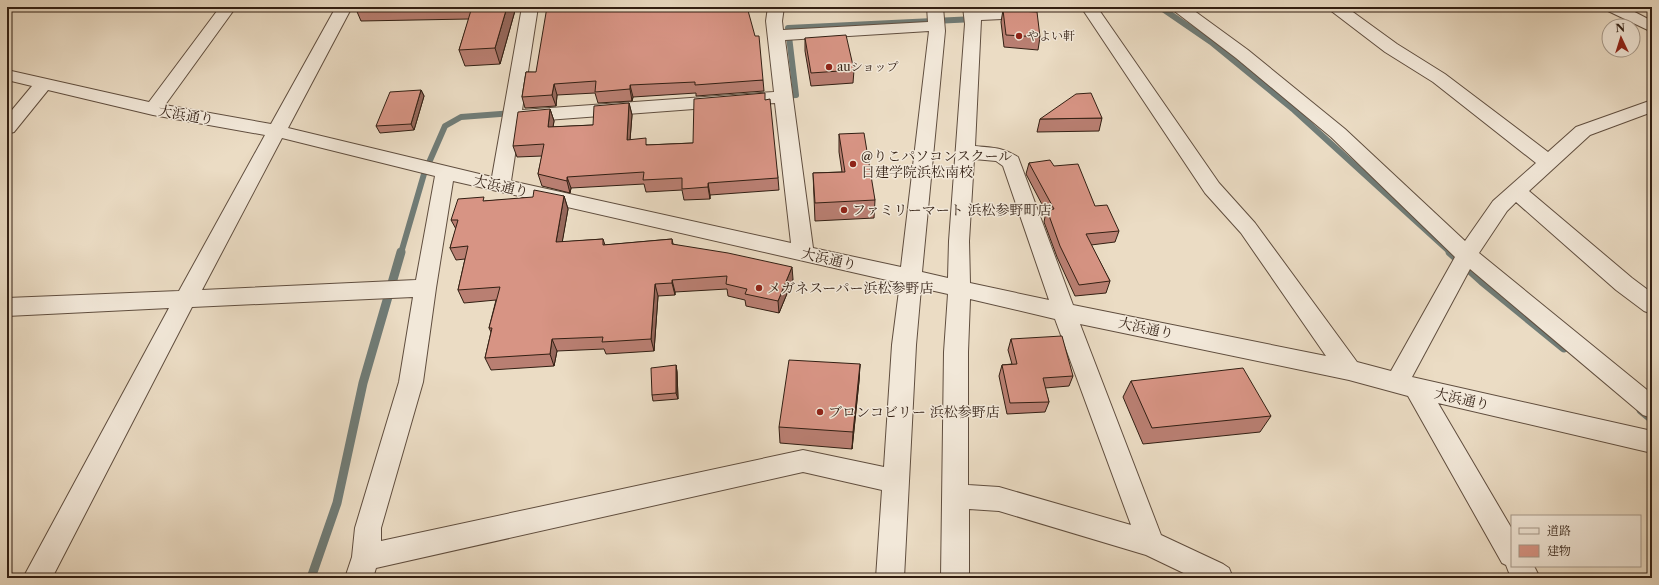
<svg xmlns="http://www.w3.org/2000/svg" width="1659" height="585" viewBox="0 0 1659 585" font-family="'Libre Caslon Text','Noto Serif JP',serif">
<style>
.lines{fill:none;stroke-linecap:round;stroke-linejoin:round}
.stream-far1{stroke:#707c77;stroke-width:6}
.stream{stroke:#707c77;stroke-width:9}
.minor-casing{stroke:#604e3f;stroke-width:2}
.minor{fill:#f2e8d9;fill-rule:evenodd}
.wall{fill:#b97f72;stroke:#321f13}
.shaded-wall{fill:#96685c;stroke:#321f13}
.building{fill:#d79484;stroke:#321f13}
.poi-dot{fill:#8f2418;stroke:#f2e8d9;stroke-width:1.5}
.labels{text-anchor:middle;stroke-width:3;stroke-linejoin:round;paint-order:stroke}
.far-poi-label{font-size:12px;fill:#321f13;stroke:#f2e8d9;text-anchor:start}
.street-label{font-size:14px;fill:#321f13;stroke:#f2e8d9}
.poi-label{font-size:14px;fill:#321f13;stroke:#f2e8d9;text-anchor:start}
</style>
<rect width="100%" height="100%" fill="#ebdcc4"/>
<filter id="stains"><feTurbulence type="fractalNoise" baseFrequency=".005" numOctaves="4"/><feColorMatrix values="0 0 0 0 .2 0 0 0 0 .09 0 0 0 0 .02 0 0 0 .5 -.17"/></filter>
<radialGradient id="worn" r=".72"><stop offset=".6" stop-color="#630" stop-opacity="0"/><stop offset="1" stop-color="#630" stop-opacity=".3"/></radialGradient>
<g class="lines">
<!-- stream-far1 -->
<path class="stream-far1" d="M1160 7 1211 42 1294 110 1451 253
M1025 12 1046 7
M783 96 796 95 788 28 975 19
M401 253 424 174 445 126 461 117 514 113"/>
<!-- stream -->
<path class="stream" d="M1450 252 1482 281 1564 348
M1641 410 1652 419
M311 578 337 503 363 383 401 252"/>
<!-- minor casing -->
<g class="minor-casing">
<path id="minor" d="M220 7H236L165 105 271 124 336 7H352L288 128 492 177 522 7H538L522 110 774 92 766 21 768 7H784L782 21 783 30 928 22 927 7H943L945 31 922 272 948 278 949 241 965 24 963 7H979L980 11 1010 7H1037L1035 10 1002 19 981 20 975 146C993 148 1002 147 1018 157L1073 305 1326 356 1241 233 1205 193 1081 7H1097L1219 183 1255 223 1357 362 1391 371 1455 257 1331 137 1236 58 1173 10 1171 7H1189L1248 50 1345 129 1465 241 1493 201 1536 163 1433 82 1385 52 1330 10 1328 7H1346L1397 44 1445 74 1548 152 1576 127 1652 100V112L1590 135 1529 191 1632 278 1652 293V314L1644 311 1616 290 1516 202 1507 211 1479 253 1652 394V418L1643 415 1470 269 1412 377 1652 431V453L1438 403 1512 529V566H1534L1540 578H1511L1506 565 1502 563 1408 396 1349 380 1080 324 1161 535 1223 564 1229 568 1233 578H1194L1146 555 999 511 969 509V578H941L944 352 948 294 921 288 916 345 904 578H876L882 490 803 472 376 568 373 578H345L352 557 355 528 399 382 413 297 192 307 52 578H23L169 308 7 316V298L179 291 265 135 153 115 48 90 14 132 7 134V116L32 86 7 80V70L149 102ZM929 31 901 267 813 248 785 40ZM775 103 791 243 511 181 520 122ZM282 138 435 176 416 280 202 290ZM974 159 996 161 1003 166 1049 300 970 283 969 241ZM453 181 900 283 892 345 884 467 803 450 381 541V528L423 382 436 288ZM970 299 1055 319 1131 525 999 487 968 485V352Z
M1604 7H1625L1652 21V32L1606 10Z"/>
</g>
<!-- minor -->
<use href="#minor" class="minor"/>
</g>
<!-- wall -->
<path class="wall" d="M355 7H516L500 64 465 66 459 50 469 19 361 21Z
M1003 10 1040 37 1038 50 1004 47 1001 22Z
M805 38 854 70 853 83 811 86 805 51Z
M526 72 763 80 764 91 696 96V93L633 97 632 101 598 103 595 93 557 95 556 106 525 108 522 97Z
M421 90 424 96 414 130 380 133 376 126Z
M765 100 778 178 779 190 710 195V199L684 200 682 190 646 192 644 184 571 188 570 193 542 186 538 174 542 156 517 157 513 146 550 109 554 121 553 127 593 125 629 103 632 115 630 140 648 145 693 143Z
M1102 118 1099 131 1037 132 1040 119Z
M839 134 875 200 874 218 815 221 813 173 842 172 839 152Z
M1029 163 1054 166 1095 206 1119 231 1115 242 1091 245 1110 281 1106 293 1075 296 1057 257 1044 222 1046 212 1026 174Z
M564 196 568 209 562 242 603 239 605 245 672 239 673 244 793 279 779 313 746 306 745 300 728 296 727 289 675 292V295L658 296 654 351 606 354 604 349 557 351 554 366 491 370 485 358 491 332 489 328 496 300 464 303 458 290 465 259 456 260 450 248 456 229 451 220 485 201Z
M1011 339 1073 376 1069 386 1045 388 1049 402 1045 412 1007 414 999 376 1002 365 1012 364 1008 350Z
M860 364 859 381 852 449 780 443 779 427Z
M676 365 677 372 678 399 653 401 652 395Z
M1131 381 1271 416 1260 432 1143 444 1123 397Z"/>
<!-- shaded-wall -->
<path class="shaded-wall" d="M507 7H516L500 64 495 48Z
M554 84 557 95 556 106 552 95Z
M630 85 633 97 632 101 630 89Z
M421 90 424 96 414 130 411 124Z
M629 103 632 115 629 152 627 140Z
M550 109 554 121 551 139 548 127Z
M567 177 571 188 570 193 567 181Z
M708 183 710 195V199L708 187Z
M564 196 568 209 560 255 556 242Z
M792 267 793 279 779 313 778 301Z
M672 280 675 292V295L672 283Z
M655 284 658 296 654 351 651 339Z
M552 339 557 351 554 366 550 354Z
M860 364 859 381 852 449 853 432Z
M676 365 677 372 678 399 676 393Z"/>
<!-- building -->
<path class="building" d="M472 7H507L495 48 459 50Z
M547 7H747L755 36H759L763 80 695 85V82L630 85V89L595 92 596 81 554 84 552 95 522 97 526 72H536Z
M1003 10 1037 12 1040 37 1006 35Z
M846 35 854 70 811 73 805 38Z
M421 90 411 124 376 126 390 92Z
M765 93V100L770 99 778 178 708 183V187L682 189V178L643 180 644 172 567 177V181L538 174 544 144 513 146 518 112 550 109 548 127 593 125 594 106 629 103 627 140 646 138V145L693 143 694 99Z
M1091 93 1102 118 1040 119 1076 94Z
M864 133 875 200 815 203 813 173 845 172 839 134Z
M1050 160 1054 166 1078 164 1095 206 1107 205 1119 231 1086 234 1110 281 1079 285 1060 246 1047 210 1054 209 1029 163Z
M534 190 564 196 556 242 603 239V245L672 239V244L728 253 792 267 778 301 745 294 747 289 726 284 727 276 672 280V283L655 284 651 339 602 342 603 337 552 339 550 354 485 358 492 328H489L500 287 458 290 468 246 450 248 458 220H451L458 199 484 197 483 201 533 197Z
M1062 336 1073 376 1043 378 1049 402 1010 403 1002 365 1017 364 1011 339Z
M789 360 860 364 853 432 779 427Z
M676 365V393L652 395 651 368Z
M1243 368 1271 416 1152 428 1131 381Z"/>
<!-- markers -->
<g class="poi-dot">
<circle cx="1019" cy="36" r="4"/>
<circle cx="829" cy="67" r="4"/>
<circle cx="853" cy="164" r="4"/>
<circle cx="844" cy="210" r="4"/>
<circle cx="759" cy="288" r="4"/>
<circle cx="820" cy="412" r="4"/>
</g>
<g class="labels">
<!-- far-poi labels -->
<g class="far-poi-label">
<text x="1027" y="40">やよい軒</text>
<text x="837" y="71">auショップ</text>
</g>
<!-- street labels -->
<g class="street-label">
<text transform="translate(186 115) rotate(10)" y="5">大浜通り</text>
<text transform="translate(501 186) rotate(13)" y="5">大浜通り</text>
<text transform="translate(829 259) rotate(13)" y="5">大浜通り</text>
<text transform="translate(1146 328) rotate(12)" y="5">大浜通り</text>
<text transform="translate(1462 399) rotate(13)" y="5">大浜通り</text>
</g>
<!-- poi labels -->
<g class="poi-label">
<text x="861" y="161">@りこパソコンスクール<tspan x="861" dy="16">日建学院浜松南校</tspan></text>
<text x="852" y="215">ファミリーマート 浜松参野町店</text>
<text x="767" y="293">メガネスーパー浜松参野店</text>
<text x="828" y="417">ブロンコビリー 浜松参野店</text>
</g>
</g>
<!-- margin -->
<rect width="1659" height="585" fill="none" stroke="#ebdcc4" stroke-width="24"/>
<rect x="8" y="8" width="1643" height="569" fill="none" stroke="#321f13" stroke-width="2"/>
<rect x="12" y="12" width="1635" height="561" fill="none" stroke="#321f13"/>
<!-- legend -->
<rect x="1511" y="515" width="130" height="52" fill="#f2e8d9" stroke="#a5988a"/>
<rect x="1519" y="528" width="20" height="6" fill="#f2e8d9" stroke="#a5988a"/>
<text x="1547" y="535" font-size="12" fill="#321f13">道路</text>
<rect x="1519" y="545" width="20" height="12" fill="#d79484" stroke="#a5988a"/>
<text x="1547" y="555" font-size="12" fill="#321f13">建物</text>
<!-- north arrow -->
<g transform="translate(1621 38) rotate(356)"><circle r="19" fill="#f2e8d9" stroke="#a5988a"/>
<path d="M0-3L7 15L0 10L-7 15Z" fill="#8f2418"/>
<text y="-6" font-size="11" font-weight="bold" text-anchor="middle" fill="#321f13">N</text>
</g>
<rect width="100%" height="100%" filter="url(#stains)"/>
<rect width="100%" height="100%" fill="url(#worn)"/>
</svg>
